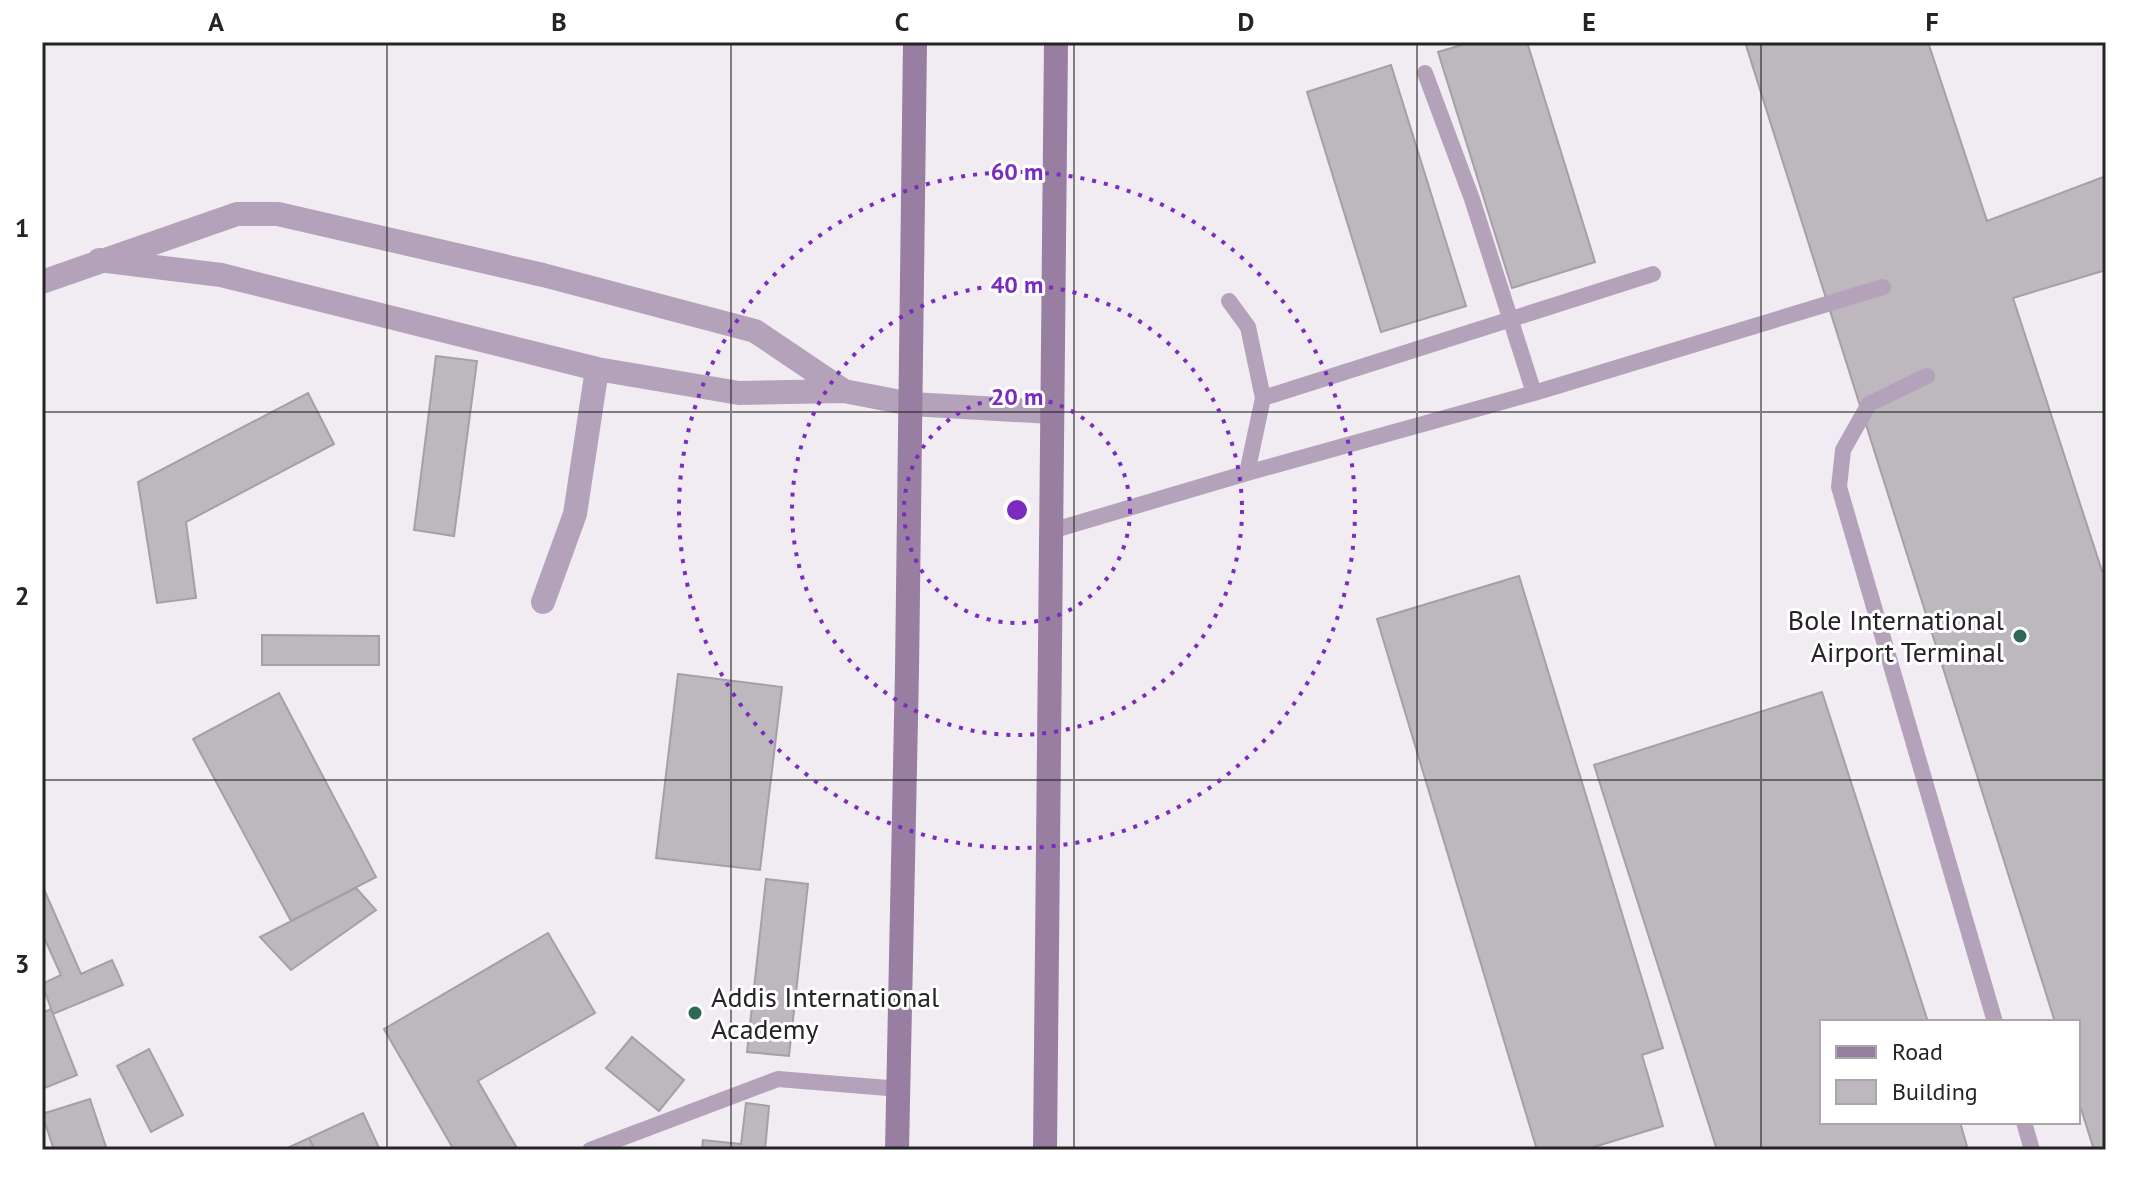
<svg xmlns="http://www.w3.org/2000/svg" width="2148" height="1192" viewBox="0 0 2148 1192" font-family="'PT Sans',sans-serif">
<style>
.building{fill:#bcb8be;stroke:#a4a0a5;stroke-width:2}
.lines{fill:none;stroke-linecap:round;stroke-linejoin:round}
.lane{stroke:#b4a2ba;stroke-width:16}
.street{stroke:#b4a2ba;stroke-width:24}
.secondary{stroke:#987ea1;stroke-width:24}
.grid{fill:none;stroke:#252325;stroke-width:2;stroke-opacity:0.55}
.ring{fill:none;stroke:#7b2cbf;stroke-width:4;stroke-dasharray:4 8}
.poi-dot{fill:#2d6954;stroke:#fff;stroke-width:3}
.labels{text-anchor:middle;stroke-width:6;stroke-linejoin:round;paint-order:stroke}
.poi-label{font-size:28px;fill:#252325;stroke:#fff;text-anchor:end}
.centre{fill:#7b2cbf;stroke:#fff;stroke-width:4}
.ring-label{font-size:24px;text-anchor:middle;font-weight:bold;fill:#7b2cbf;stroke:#fff;stroke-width:6;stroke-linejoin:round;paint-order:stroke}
.neatline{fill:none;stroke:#252325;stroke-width:3}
.grid-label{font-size:26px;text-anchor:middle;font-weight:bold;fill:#252325}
</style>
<rect width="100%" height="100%" fill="#f0ecf1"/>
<!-- building -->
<path class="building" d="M1472 42H1527L1595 262 1512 288 1438 52Z
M1745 42H1928L1987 221 2106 176V270L2013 298 2102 571 2106 570V1150H2094L2078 1099V1022H2055Z
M1391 65 1466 306 1381 332 1307 92Z
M436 356 477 361 454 536 414 530Z
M308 393 334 444 186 522 196 598 157 603 138 482Z
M1519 576 1663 1048 1642 1055 1663 1126 1584 1150H1537L1377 619Z
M262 635 379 636V665H262Z
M678 674 782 687 760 870 656 858Z
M1822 692 1928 1022H1822V1122H1960L1968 1150H1717L1594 765Z
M279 693 376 877 291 921 193 739Z
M766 879 808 884 789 1056 747 1052Z
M43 887 81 974 112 960 123 985 53 1014 42 984 61 975 42 933Z
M356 888 376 910 291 970 260 937Z
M548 933 595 1013 478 1081 518 1150H454L384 1029Z
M51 1009 77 1075 42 1089V1013Z
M632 1037 684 1080 659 1111 606 1068Z
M149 1049 183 1115 151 1132 117 1066Z
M90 1099 107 1150H54L42 1114Z
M746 1103 769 1106 765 1150H702L703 1140 741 1144Z
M363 1113 380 1150H315L309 1138Z
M309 1138 315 1150H283Z"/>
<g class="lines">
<!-- lane -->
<path class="lane" d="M1425 73 1472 199 1534 393
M1229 301 1248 327 1263 398 1653 274
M1927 376 1869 404 1843 450 1839 487 1995 1022
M1247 473 1534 393 1883 287
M1051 531 1247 473 1263 398
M2024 1122 2032 1150
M590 1150 778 1079 900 1089"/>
<!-- street -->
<path class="street" d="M99 260 221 275 597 369 739 393 844 391 911 404 1051 412
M42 282 237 214H278L543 275 755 331 844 391
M543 602 575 514 597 369"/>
<!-- secondary -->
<path class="secondary" d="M897 1150 907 671 915 42
M1045 1150 1056 42"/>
</g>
<!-- grid -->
<path class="grid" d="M387 42V1150M731 42V1150M1074 42V1150M1417 42V1150M1761 42V1150M42 412H2106M42 780H2106"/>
<!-- distance rings -->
<g class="ring">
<circle cx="1017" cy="510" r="113"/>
<circle cx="1017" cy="510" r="225"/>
<circle cx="1017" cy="510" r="338"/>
</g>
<!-- markers -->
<g class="poi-dot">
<circle cx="2020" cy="636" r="8"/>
<circle cx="695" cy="1013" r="8"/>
</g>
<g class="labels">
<!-- poi labels -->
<g class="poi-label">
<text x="2004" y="630">Bole International<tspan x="2004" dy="32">Airport Terminal</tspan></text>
<text x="711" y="1007" text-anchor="start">Addis International<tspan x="711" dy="32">Academy</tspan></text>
</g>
</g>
<circle cx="1017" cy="510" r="12" class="centre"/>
<g class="ring-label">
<text x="1017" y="180">60 m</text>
<text x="1017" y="293">40 m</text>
<text x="1017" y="405">20 m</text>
</g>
<!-- border -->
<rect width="2148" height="1192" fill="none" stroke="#ffffff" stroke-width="88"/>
<!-- legend -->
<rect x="1820" y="1020" width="260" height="104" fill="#ffffff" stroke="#a8a7a8" stroke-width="2"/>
<rect x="1836" y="1046" width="40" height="12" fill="#987ea1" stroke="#a8a7a8" stroke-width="2"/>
<text x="1892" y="1060" font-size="24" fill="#252325">Road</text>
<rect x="1836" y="1080" width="40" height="24" fill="#bcb8be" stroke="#a8a7a8" stroke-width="2"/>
<text x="1892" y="1100" font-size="24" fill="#252325">Building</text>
<rect x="44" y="44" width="2060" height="1104" class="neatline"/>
<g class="grid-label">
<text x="216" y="31">A</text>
<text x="559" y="31">B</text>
<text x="902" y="31">C</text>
<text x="1246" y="31">D</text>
<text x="1589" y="31">E</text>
<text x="1932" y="31">F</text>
<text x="22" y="237">1</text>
<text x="22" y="605">2</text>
<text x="22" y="973">3</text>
</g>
</svg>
